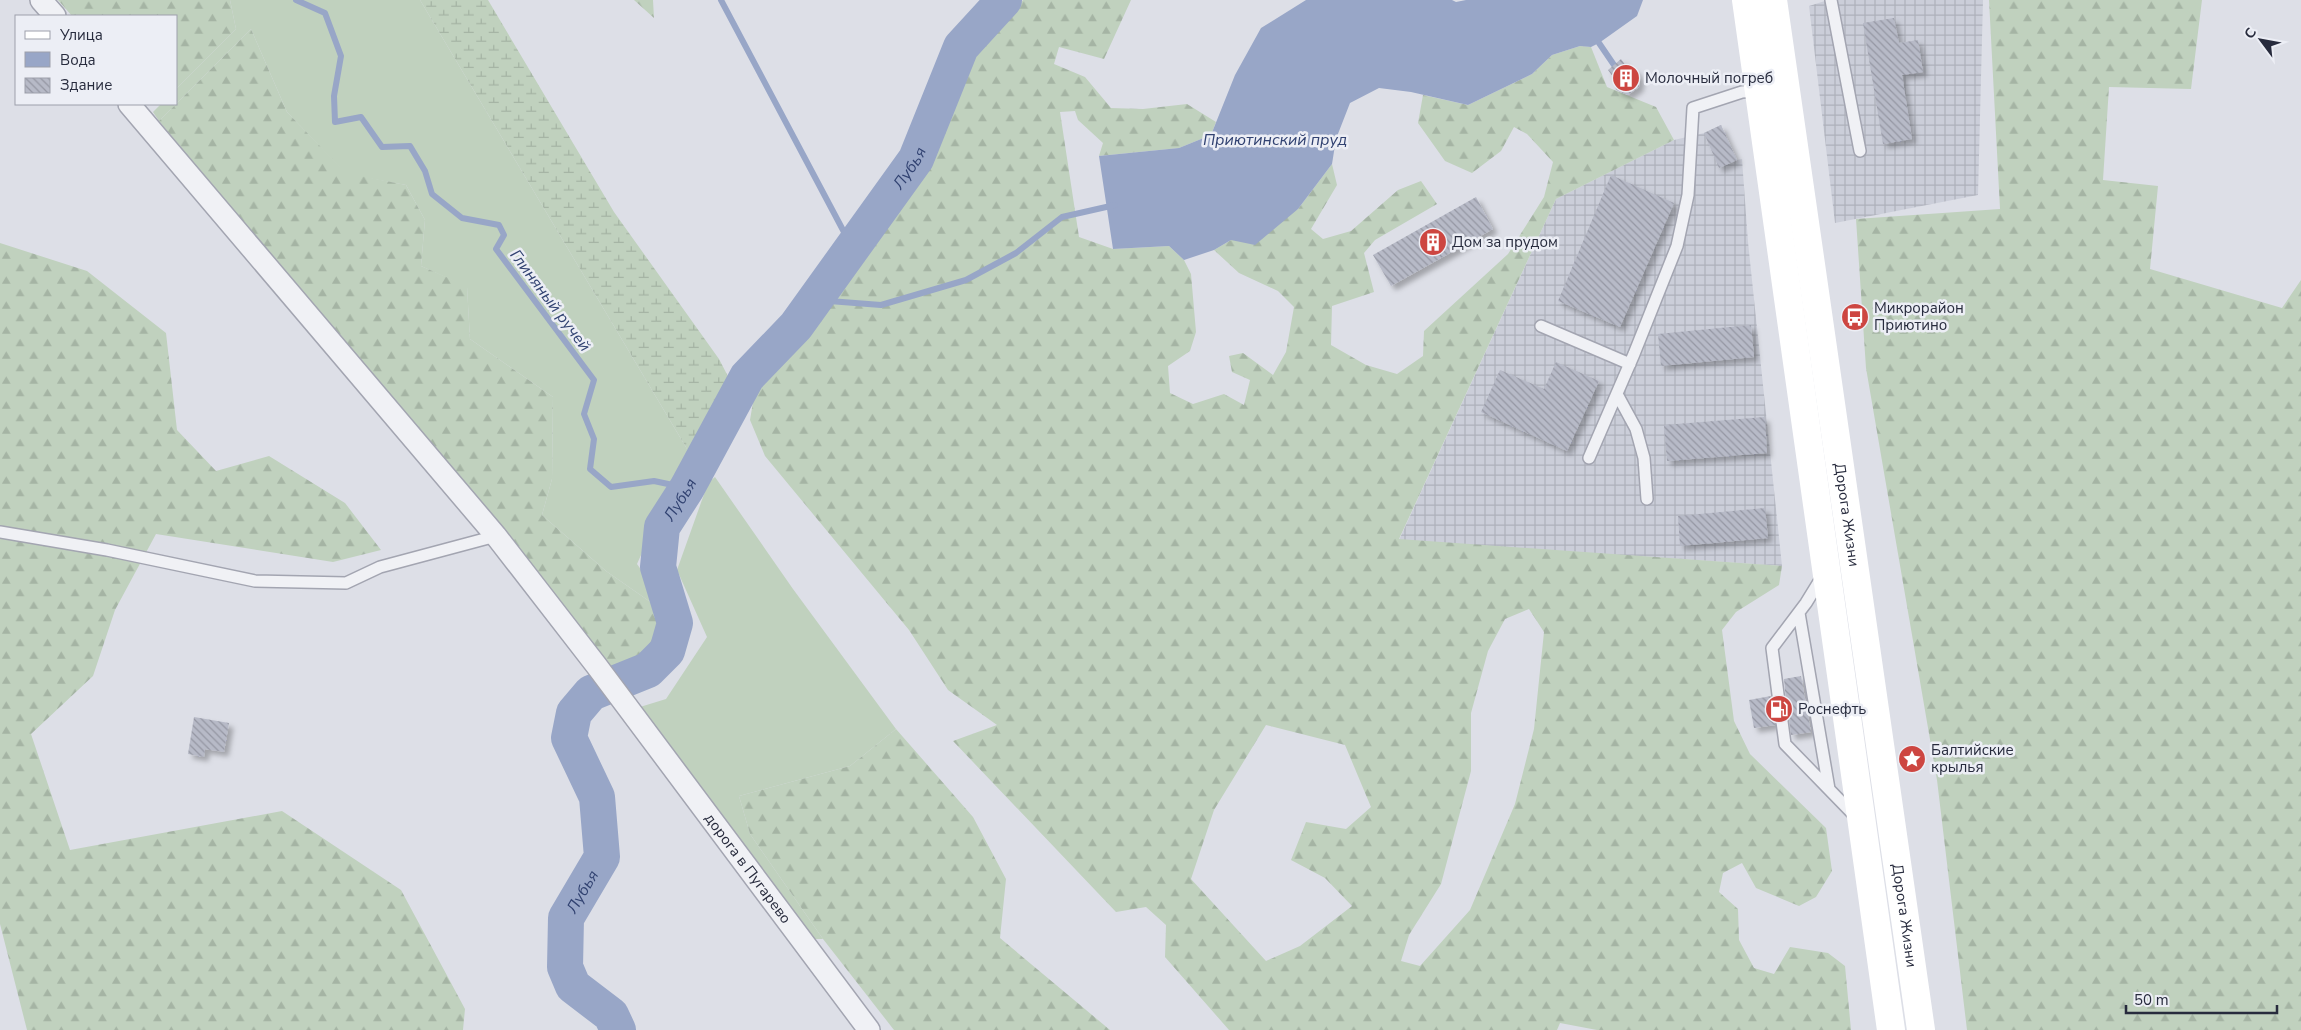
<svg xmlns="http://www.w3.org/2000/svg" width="2301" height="1030" viewBox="0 0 2301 1030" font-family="'Nunito Sans',sans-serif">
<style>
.industrial{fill:url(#industrial-grid)}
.grass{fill:#c0d1be}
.forest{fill:url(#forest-firs);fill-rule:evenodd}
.wetland{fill:url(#wetland-marsh)}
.water{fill:#98a6c7}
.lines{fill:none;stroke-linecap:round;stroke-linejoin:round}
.stream{stroke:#98a6c7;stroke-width:6}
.river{stroke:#98a6c7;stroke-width:36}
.building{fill:url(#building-back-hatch);filter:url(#shadow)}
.lane-casing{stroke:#a3a5b1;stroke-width:14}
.street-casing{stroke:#a3a5b1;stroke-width:24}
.lane{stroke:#f0f1f5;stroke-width:11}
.street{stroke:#f0f1f5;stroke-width:21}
.secondary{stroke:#fff;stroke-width:28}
.labels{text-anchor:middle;stroke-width:5;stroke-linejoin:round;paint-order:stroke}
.poi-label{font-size:15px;fill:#272b3d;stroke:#eceef5;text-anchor:start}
.street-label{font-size:15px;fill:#272b3d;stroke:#eceef5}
.water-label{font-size:16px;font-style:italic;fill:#314271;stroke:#eceef5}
</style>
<defs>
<pattern id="industrial-grid" width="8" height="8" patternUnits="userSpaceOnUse" patternTransform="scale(1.25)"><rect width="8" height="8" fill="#cbced9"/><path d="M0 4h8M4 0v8" fill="none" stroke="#aeb1bb"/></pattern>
<pattern id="forest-firs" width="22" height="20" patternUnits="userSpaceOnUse" patternTransform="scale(1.25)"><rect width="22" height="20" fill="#c0d1be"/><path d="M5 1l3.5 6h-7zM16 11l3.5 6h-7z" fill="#a5b4a4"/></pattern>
<pattern id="wetland-marsh" width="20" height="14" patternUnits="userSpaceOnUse" patternTransform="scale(1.25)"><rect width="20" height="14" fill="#c0d1be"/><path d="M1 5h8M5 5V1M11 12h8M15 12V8" fill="none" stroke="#a5b4a4"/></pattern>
<pattern id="building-back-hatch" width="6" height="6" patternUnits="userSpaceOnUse" patternTransform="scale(1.25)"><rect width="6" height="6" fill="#b7bac7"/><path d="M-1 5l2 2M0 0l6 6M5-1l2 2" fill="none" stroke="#9597a3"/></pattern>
<filter id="shadow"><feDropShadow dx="4.5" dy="4.5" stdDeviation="2.5" flood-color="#0004"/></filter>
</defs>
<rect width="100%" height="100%" fill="#dddfe7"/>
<!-- industrial -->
<path class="industrial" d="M1828 0H1983L1978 195 1835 223 1809 6Z
M1721 125 1737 160 1742 159 1748 242 1782 566 1399 540 1556 199 1674 140 1704 133Z"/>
<!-- grass -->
<path class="grass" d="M230 0H420L690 454 666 499 637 564 659 595V608L606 571 542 515 552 479 553 397 470 339 467 287 421 266 425 220 406 185 346 174 287 112 251 29 176 104V89L236 29Z
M161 104H176L159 121 153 112Z
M715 477 793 589 896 729 850 766 739 796 750 834 823 939H814L640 707 666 699 707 637 677 570 708 483Z"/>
<!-- forest -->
<path class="forest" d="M58 0H230L236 29 176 89V16H72Z
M634 0H653L654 18Z
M1023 0H1131L1104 59 1059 47 1054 64 1085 77 1111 108 1143 109 1187 104 1216 122 1211 135 1179 148 1099 156 1103 143 1078 120 1075 111 1060 112 1079 237 1113 249 1169 246 1184 260 1191 274 1196 332 1190 351 1168 366 1170 393 1193 404 1224 394 1244 405 1250 380 1232 372 1229 356 1243 353 1273 375 1286 352 1294 307 1278 291 1239 273 1214 250 1231 240 1298 209 1332 164 1337 185 1311 229 1323 239 1351 231 1398 190 1421 181 1437 204 1375 240 1364 253 1374 292 1332 306 1331 345 1366 365 1397 374 1423 356 1424 331 1508 254 1544 197 1553 162 1527 134 1514 127 1501 151 1472 173 1445 161 1418 123 1423 95 1468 105 1532 74 1552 55 1580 46 1591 47 1607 87 1656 107 1674 140 1556 199 1399 539 1782 566 1779 585 1736 612 1722 630 1734 721 1750 754 1826 828 1832 871 1816 897 1799 906 1756 888 1742 863 1723 873 1719 892 1738 909 1739 940 1754 968 1774 974 1790 947 1828 953 1845 966 1851 1030H1597L1560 1023 1557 1030H1229L1165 957 1166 925 1146 907 1116 912 953 741 997 725 948 690 909 630 765 456 750 420 755 390 863 257 925 168 972 61ZM1529 609 1544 632 1534 729 1515 804 1470 910 1420 966 1401 961 1409 935 1441 884 1471 771V713L1488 651 1505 619ZM1266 725 1345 745 1371 807 1346 829 1306 822 1291 860 1325 878 1352 906 1300 946 1266 961 1191 879 1214 810Z
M1989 0H2202L2191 89 2109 87 2103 180 2158 186 2150 269 2282 308 2301 280V1030H1967L1937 780 1866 368 1856 219 2000 209Z
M251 29 287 112 346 173 406 185 425 220 421 266 467 286 470 339 553 397 552 479 542 515 606 571 659 608 667 630 650 658 611 667 159 121Z
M0 243 87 271 166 333 177 430 216 471 269 456 345 503 381 550 333 562 156 534 115 610 93 676 31 734 70 850 282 811 401 890 465 1009 463 1030H27L0 924Z
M896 729 973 817 1006 879 1000 938 1110 1030H894L823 939 750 834 739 796 850 766Z"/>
<!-- wetland -->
<path class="wetland" d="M420 0H488L614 212 719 359 733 386 690 454Z"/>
<!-- water -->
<path class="water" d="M1306 0H1452L1456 2 1466 0H1643L1637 16 1599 43 1591 47 1580 46 1552 55 1532 74 1468 105 1411 92 1379 88 1350 103 1336 139 1332 164 1298 209 1255 245 1231 240 1214 250 1184 260 1169 246 1113 249 1099 156 1179 148 1211 135 1235 75 1261 28Z"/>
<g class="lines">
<!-- stream -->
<path class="stream" d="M296 0 325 13 341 56 334 96 335 122 361 117 382 147 410 146 425 171 432 194 462 218 499 225 504 235 496 249 594 380 584 414 594 439 590 469 611 487 654 481 687 488
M721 0 853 249
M1599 43 1614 65
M816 300 881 305 966 280 1016 253 1062 217 1115 205"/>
<!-- river -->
<path class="river" id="s1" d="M618 1030 611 1015 573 986 565 967 566 918 602 857 597 797 569 738 574 713 591 693 648 670 667 651 675 623 658 567 662 527 687 488 747 377 796 326 916 159 961 47 1004 0"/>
</g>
<!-- building -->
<path class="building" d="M1894 18 1899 43 1918 40 1923 72 1902 75 1912 139 1883 144 1863 23Z
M1621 59 1627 67 1636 70 1640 78 1639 87 1628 95 1616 90 1613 77 1608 70Z
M1721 125 1737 160 1719 168 1704 133Z
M1611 175 1674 203 1620 327 1558 301Z
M1476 197 1493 229 1391 286 1373 255Z
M1751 325 1754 357 1661 366 1658 334Z
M1556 362 1599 381 1567 451 1481 412 1500 370 1544 389Z
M1765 417 1767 453 1667 461 1664 425Z
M1765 508 1768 538 1680 546 1678 516Z
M1801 676 1811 732 1791 735 1788 713 1784 707 1786 701 1784 679Z
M1771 696 1773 706 1776 709 1774 714 1775 725 1754 728 1749 700Z
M194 717 229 723 224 752 205 749 204 757 188 754Z"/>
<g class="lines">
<!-- lane casing -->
<g class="lane-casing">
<path id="lane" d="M1831 0 1860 151
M1541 326 1630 364
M1617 394 1636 429 1644 458 1647 499
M1589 458 1634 354 1677 246 1688 195 1693 108 1742 92 1757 91
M0 532 107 550 255 581 346 583 380 567 496 536
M1799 613 1829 789
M1779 702 1772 648 1806 603 1822 577
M1781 714 1785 744 1855 816"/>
</g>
<!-- street casing -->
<g class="street-casing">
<g id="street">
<path d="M41 0 55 16"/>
<path id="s2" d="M129 104 496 536 596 665 869 1030"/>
</g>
</g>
<!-- lane -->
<use href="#lane" class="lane"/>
<!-- street -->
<use href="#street" class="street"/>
<!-- secondary -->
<g class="secondary">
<path d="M1746 0 1891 1030"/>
<path id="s3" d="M1773 0 1921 1030"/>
</g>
</g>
<!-- icons -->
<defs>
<g id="building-disc" transform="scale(1.4375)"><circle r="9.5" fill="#cd4641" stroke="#eceef5"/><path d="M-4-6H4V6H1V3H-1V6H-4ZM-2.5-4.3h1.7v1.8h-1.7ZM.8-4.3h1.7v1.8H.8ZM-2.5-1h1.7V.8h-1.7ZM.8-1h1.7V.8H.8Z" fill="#fff"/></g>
<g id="bus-disc" transform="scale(1.4375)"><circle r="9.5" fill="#cd4641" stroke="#eceef5"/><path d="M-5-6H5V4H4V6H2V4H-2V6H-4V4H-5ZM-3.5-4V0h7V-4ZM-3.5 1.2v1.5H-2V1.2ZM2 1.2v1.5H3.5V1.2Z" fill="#fff"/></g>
<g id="fuel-disc" transform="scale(1.4375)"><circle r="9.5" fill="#cd4641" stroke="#eceef5"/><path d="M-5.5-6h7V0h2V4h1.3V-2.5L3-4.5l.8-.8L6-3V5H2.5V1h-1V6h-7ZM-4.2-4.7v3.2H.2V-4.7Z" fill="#fff"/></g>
<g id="sight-disc" transform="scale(1.4375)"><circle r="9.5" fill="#cd4641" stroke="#eceef5"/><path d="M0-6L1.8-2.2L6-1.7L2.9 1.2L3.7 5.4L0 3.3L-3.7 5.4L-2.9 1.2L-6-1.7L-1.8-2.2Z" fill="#fff"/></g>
</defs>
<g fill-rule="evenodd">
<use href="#building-disc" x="1626" y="78"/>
<use href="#building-disc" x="1433" y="242"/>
<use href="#bus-disc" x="1855" y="317"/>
<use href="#fuel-disc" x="1779" y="709"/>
<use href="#sight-disc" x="1912" y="759"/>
</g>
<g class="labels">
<!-- poi labels -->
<g class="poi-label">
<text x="1645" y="83">Молочный погреб</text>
<text x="1452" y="247">Дом за прудом</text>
<text x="1874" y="313">Микрорайон<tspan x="1874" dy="17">Приютино</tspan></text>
<text x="1798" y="714">Роснефть</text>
<text x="1931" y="755">Балтийские<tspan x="1931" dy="17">крылья</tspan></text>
</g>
<!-- street labels -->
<g class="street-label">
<text dy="5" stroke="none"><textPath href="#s3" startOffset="520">Дорога Жизни</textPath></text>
<text dy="5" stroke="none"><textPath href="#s2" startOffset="984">дорога в Пугарево</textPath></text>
<text dy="5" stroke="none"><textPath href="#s3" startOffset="925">Дорога Жизни</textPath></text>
</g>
<!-- water labels -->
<g class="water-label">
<text x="1275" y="145">Приютинский пруд</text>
<text dy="6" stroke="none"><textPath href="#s1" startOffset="1036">Лубья</textPath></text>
<text transform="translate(551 300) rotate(53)" y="6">Глиняный ручей</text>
<text dy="6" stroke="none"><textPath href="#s1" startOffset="631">Лубья</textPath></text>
<text dy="6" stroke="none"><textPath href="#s1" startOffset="165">Лубья</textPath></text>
</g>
</g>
<!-- legend -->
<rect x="15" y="15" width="162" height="90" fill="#eceef5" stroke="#9da0ab"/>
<rect x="25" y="31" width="25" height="8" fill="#ffffff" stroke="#9da0ab"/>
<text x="60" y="40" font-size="15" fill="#272b3d">Улица</text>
<rect x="25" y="52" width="25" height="15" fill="#98a6c7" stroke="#9da0ab"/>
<text x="60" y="65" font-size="15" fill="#272b3d">Вода</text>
<rect x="25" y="78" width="25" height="15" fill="url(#building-back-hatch)" stroke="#9da0ab"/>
<text x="60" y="90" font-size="15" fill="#272b3d">Здание</text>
<!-- north arrow -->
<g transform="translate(2261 40) rotate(302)" stroke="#eceef5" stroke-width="4" paint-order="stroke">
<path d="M0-4L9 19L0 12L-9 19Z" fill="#272b3d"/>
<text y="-8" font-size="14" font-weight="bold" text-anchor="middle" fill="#272b3d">С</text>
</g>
<!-- scale -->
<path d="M2126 1005v8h151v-8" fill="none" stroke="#272b3d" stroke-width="2.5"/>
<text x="2134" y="1005" font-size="15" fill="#272b3d" stroke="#eceef5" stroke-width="4" paint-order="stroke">50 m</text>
</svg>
